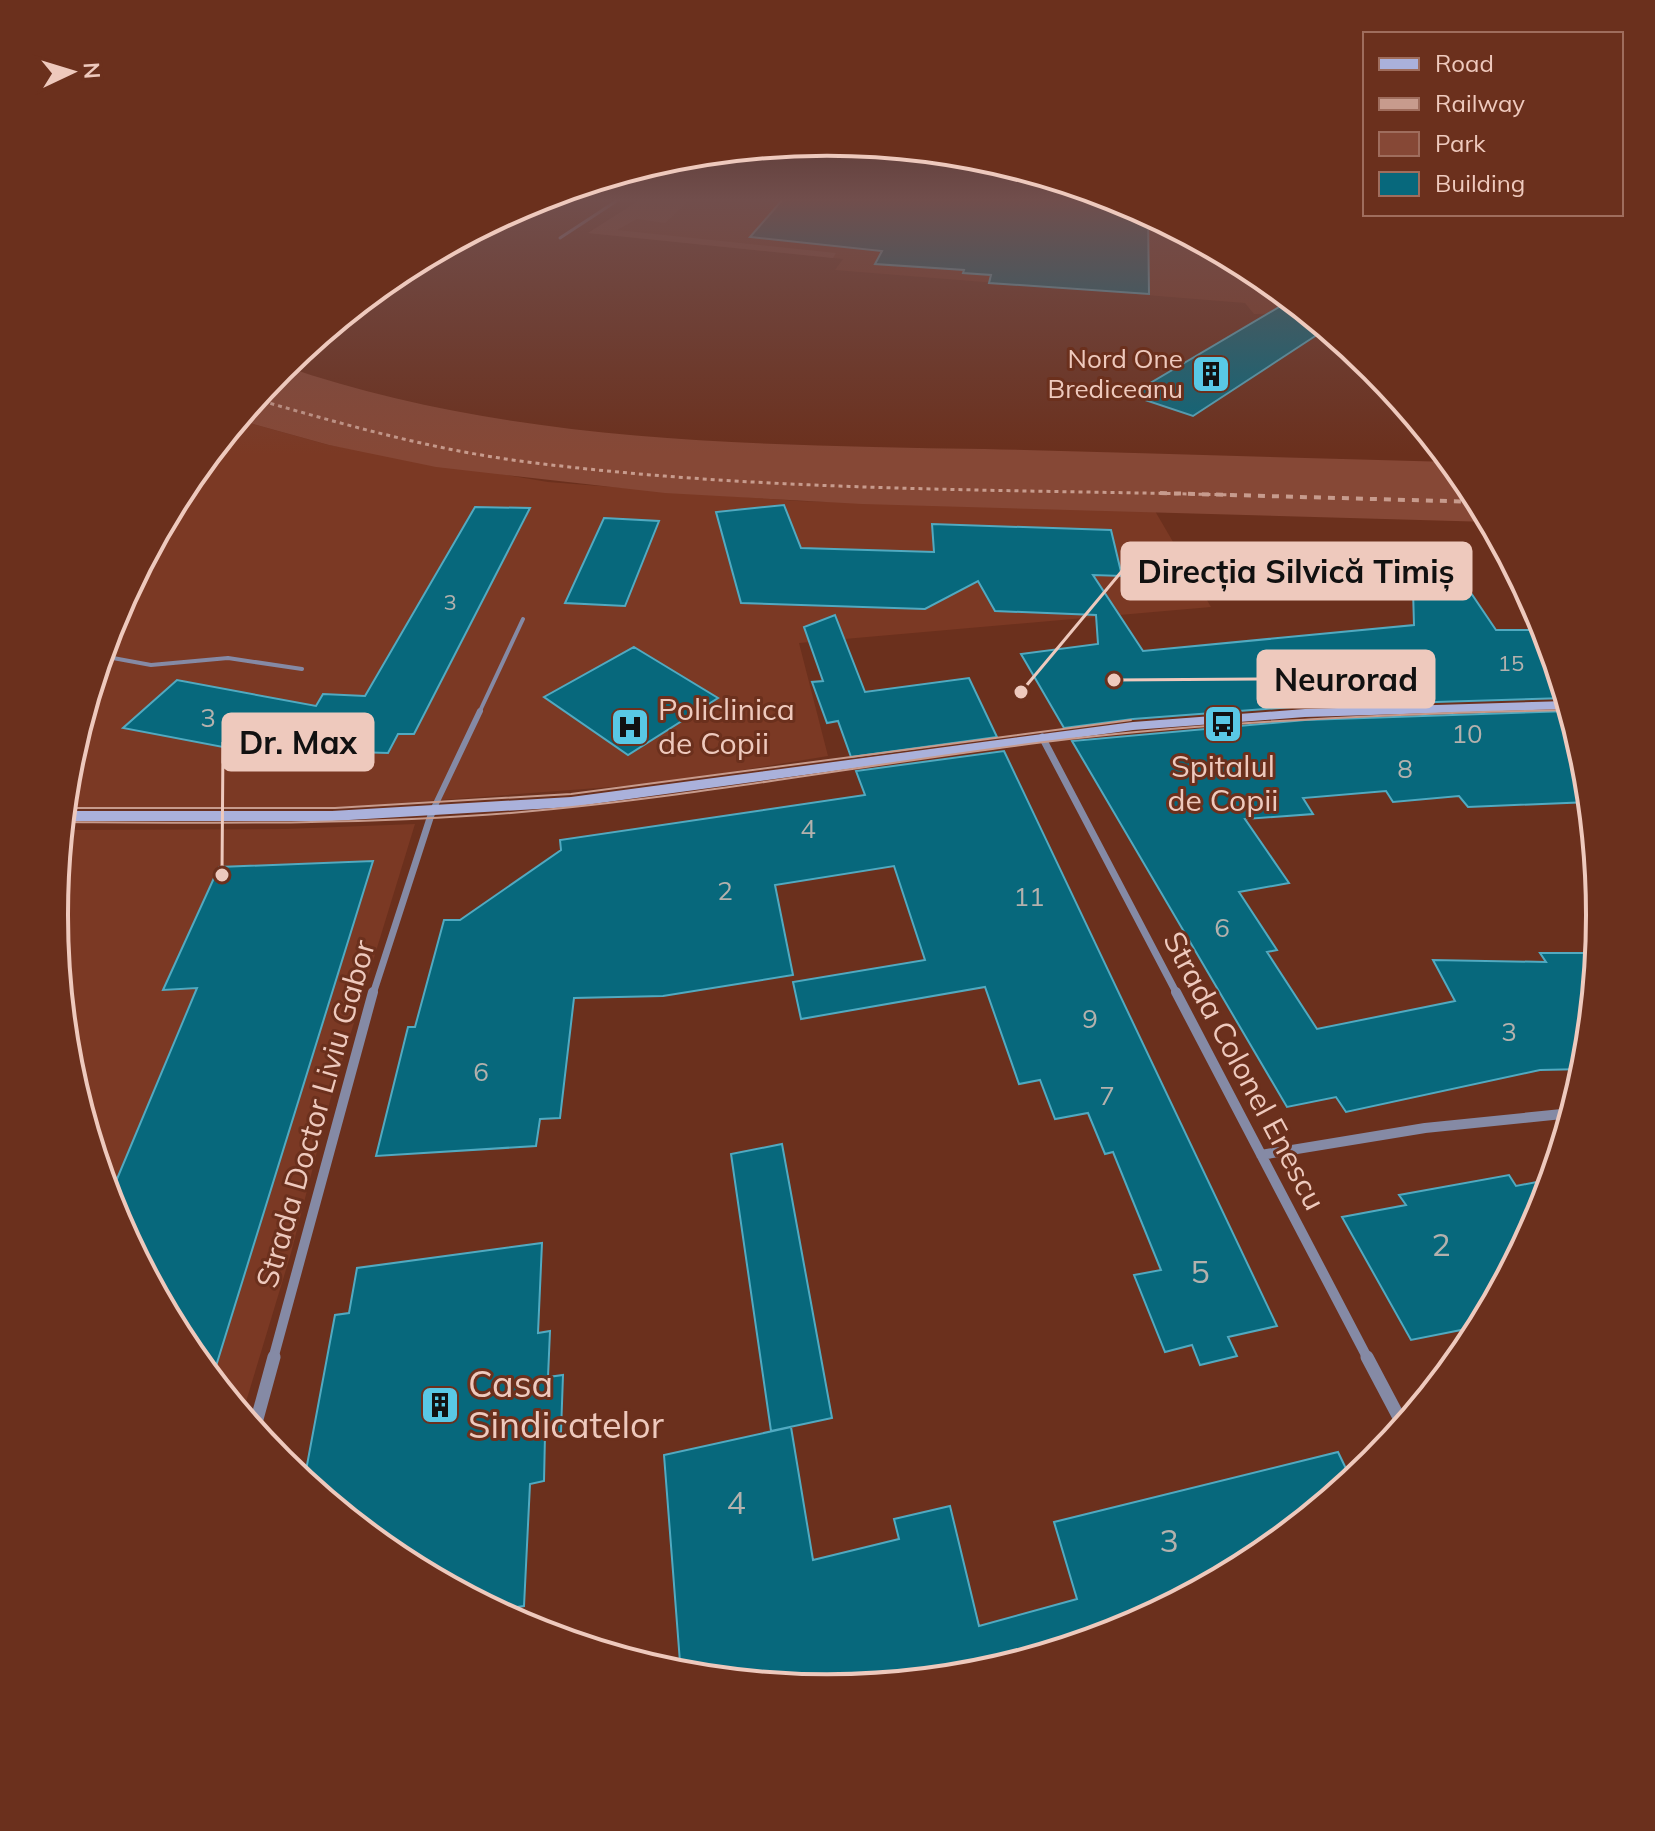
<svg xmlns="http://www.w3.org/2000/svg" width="1655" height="1831" viewBox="0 0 1655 1831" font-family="Mulish,sans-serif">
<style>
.built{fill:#7b3924}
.green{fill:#864836}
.building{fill:#07687c;stroke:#51aac1;stroke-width:2}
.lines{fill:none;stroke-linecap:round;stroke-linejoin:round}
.lane-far2{stroke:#858aa5;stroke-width:3}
.lane-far1{stroke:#858aa5;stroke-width:4}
.lane{stroke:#858aa5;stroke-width:6}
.street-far2{stroke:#858aa5;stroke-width:7}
.street-far1{stroke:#858aa5;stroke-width:10}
.street{stroke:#858aa5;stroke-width:13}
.secondary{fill:#aab1db;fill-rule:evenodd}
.tram{stroke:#c79b8d;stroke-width:2}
.rail-far1{stroke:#c79b8d;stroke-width:3;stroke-dasharray:4 4;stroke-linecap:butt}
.rail{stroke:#c79b8d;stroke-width:4;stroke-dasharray:7 7;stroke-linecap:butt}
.labels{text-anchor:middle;stroke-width:6;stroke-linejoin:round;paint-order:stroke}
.far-number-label{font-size:22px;fill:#b4b1ad}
.far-poi-label{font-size:26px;fill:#eec9bd;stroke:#6b301d;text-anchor:end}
.number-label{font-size:26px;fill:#b4b1ad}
.poi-label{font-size:30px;fill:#eec9bd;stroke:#6b301d;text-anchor:start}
.street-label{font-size:30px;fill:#eec9bd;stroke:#6b301d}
.near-number-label{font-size:32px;fill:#b4b1ad}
.near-poi-label{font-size:36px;fill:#eec9bd;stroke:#6b301d;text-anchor:start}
.rim{fill:none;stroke:#eec9bd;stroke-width:4}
.leader{fill:none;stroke:#eec9bd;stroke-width:3}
.callout-dot{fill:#eec9bd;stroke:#6b301d;stroke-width:3}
.callout{fill:#eec9bd;stroke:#eec9bd;stroke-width:3}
.callout-label{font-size:32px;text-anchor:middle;font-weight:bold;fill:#111}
</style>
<rect width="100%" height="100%" fill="#6b301d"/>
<!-- built -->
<path class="built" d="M643 198H1113L1258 273 1307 313 1254 314 1245 303 835 270 843 259 588 233Z
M239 420 329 445 548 482 798 501 1155 511 1211 607 799 643 828 756 664 783 335 808H65L69 764 113 619 185 485Z
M415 824 330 1101 291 1253 242 1415 184 1345 113 1211 69 1066 54 915 62 830 285 829Z"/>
<!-- green -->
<path class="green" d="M643 198H692L665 223 637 219 617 230 836 253 833 258 588 233Z
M284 366C506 443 752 445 985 449 1140 453 1296 458 1451 462L1471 486 1490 522 862 504 665 493 436 467 329 445 239 420Z"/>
<!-- building -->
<path class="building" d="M784 198H1113L1148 214 1149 294 989 283 991 275 963 273 964 270 875 264 882 251 750 237Z
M1291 300 1326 329 1193 416 1130 395Z
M784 505 801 548 934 552 932 524 1111 530 1122 576 1093 575 1143 651 1414 625 1412 554 1446 556 1496 630H1545L1566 698 1305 706 1133 719 1064 728 1021 654 1098 644 1096 615 995 611 978 581 925 609 741 603 716 512Z
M475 507 530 508 414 734H398L388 753 252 749 249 752 123 728 177 680 316 706 323 694 365 696Z
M604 518 659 521 625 606 565 603Z
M835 615 865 692 969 678 997 737 851 757 838 721 827 723 812 682 823 681 804 627Z
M634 647 718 698 628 755 544 697Z
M1570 711 1586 765 1590 802 1468 807 1459 796 1393 802 1386 791 1303 798 1313 814 1245 819 1289 883 1239 892 1277 950 1267 952 1317 1029 1455 1001 1433 960 1546 962 1540 953H1597L1585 1069 1540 1070 1346 1112 1336 1097 1287 1107 1072 741 1305 720Z
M1004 751 1277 1326 1228 1337 1237 1356 1200 1365 1192 1345 1165 1352 1134 1275 1161 1270 1113 1152 1105 1154 1088 1113 1055 1119 1040 1080 1019 1084 985 987 801 1019 793 982 925 960 894 866 775 885 793 975 663 996 574 998 560 1118 540 1119 536 1146 376 1156 408 1027H415L444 920H460L561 850 560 840 865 795 856 771Z
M373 861 212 1379 184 1345 109 1198 197 988 163 990 219 867Z
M782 1144 832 1418 771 1431 731 1154Z
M1509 1175 1516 1186 1552 1179 1542 1212 1481 1326 1411 1340 1342 1217 1406 1205 1399 1195Z
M542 1243 538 1333 550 1331 548 1377 563 1375 561 1432 545 1435 544 1481 530 1484 524 1606 495 1610 397 1558 304 1481 335 1315 349 1313 357 1268Z
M791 1427 813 1560 899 1539 894 1519 950 1506 979 1626 1077 1599 1054 1522 1338 1452 1352 1481 1257 1559 1123 1630 978 1674 827 1689 681 1675 664 1455Z"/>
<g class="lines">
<!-- lane-far2 -->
<path class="lane-far2" d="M560 238 621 198"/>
<!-- lane-far1 -->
<path class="lane-far1" d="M102 656 151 665 228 658 302 669
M479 713 523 619"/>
<!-- lane -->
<path class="lane" d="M432 812 480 711"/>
<!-- street-far2 -->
<path class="street-far2" d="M1042 737 1177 994
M373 994 432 812"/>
<!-- street-far1 -->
<path class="street-far1" d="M1176 992 1368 1359
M1261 1155 1425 1128 1572 1113
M273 1359 373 992"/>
<!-- street -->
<path class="street" d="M1367 1357 1404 1427
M254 1430 274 1357"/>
<!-- secondary -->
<path class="secondary" d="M1567 701 1568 709 1305 717 1133 730 571 807 332 821H63L64 811H332L571 797 1133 722 1305 709Z"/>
<!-- tram -->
<path class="tram" d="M65 808H335L571 794 1131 720
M63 822C212 823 362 825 511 813 698 797 883 761 1069 739 1236 720 1403 713 1570 710"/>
<!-- rail-far1 -->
<path class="rail-far1" d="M255 399C342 424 430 449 520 461 756 492 997 489 1234 495"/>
<!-- rail -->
<path class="rail" d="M1160 493 1480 502"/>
</g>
<!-- sky -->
<linearGradient id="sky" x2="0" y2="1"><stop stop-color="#3b1a10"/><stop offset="0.44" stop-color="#714e4c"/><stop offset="1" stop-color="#714e4c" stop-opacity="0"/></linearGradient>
<rect width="1655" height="454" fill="url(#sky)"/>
<!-- icons -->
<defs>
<g id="building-square" transform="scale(2)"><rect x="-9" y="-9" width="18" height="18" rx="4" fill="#59c8e5" stroke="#6b301d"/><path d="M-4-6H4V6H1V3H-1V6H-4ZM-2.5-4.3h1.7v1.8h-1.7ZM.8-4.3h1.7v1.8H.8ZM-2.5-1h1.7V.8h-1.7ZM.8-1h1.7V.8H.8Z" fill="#111"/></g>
<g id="bus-square" transform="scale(2)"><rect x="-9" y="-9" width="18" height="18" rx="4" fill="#59c8e5" stroke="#6b301d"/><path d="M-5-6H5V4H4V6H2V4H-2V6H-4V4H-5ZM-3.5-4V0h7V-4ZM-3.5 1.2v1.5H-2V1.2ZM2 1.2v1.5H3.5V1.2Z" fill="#111"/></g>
<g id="hospital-square" transform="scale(2)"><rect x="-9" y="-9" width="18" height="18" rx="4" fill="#59c8e5" stroke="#6b301d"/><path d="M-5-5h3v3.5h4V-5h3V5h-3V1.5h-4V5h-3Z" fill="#111"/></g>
</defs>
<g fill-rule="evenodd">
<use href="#building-square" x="1211" y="374"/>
<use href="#bus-square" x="1223" y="724"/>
<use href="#hospital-square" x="630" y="727"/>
<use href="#building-square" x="440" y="1405"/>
</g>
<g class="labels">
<!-- far-number labels -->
<g class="far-number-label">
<text x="450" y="610">3</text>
<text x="1511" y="671">15</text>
</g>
<!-- far-poi labels -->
<g class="far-poi-label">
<text x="1183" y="368">Nord One<tspan x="1183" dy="30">Brediceanu</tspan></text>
</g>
<!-- number labels -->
<g class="number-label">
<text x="208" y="727">3</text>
<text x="1467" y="743">10</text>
<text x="1405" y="778">8</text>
<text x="808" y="838">4</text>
<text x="725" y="900">2</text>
<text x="1029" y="906">11</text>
<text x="1222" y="937">6</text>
<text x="1090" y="1028">9</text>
<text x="1509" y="1041">3</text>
<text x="481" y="1081">6</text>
<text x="1107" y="1105">7</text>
</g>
<!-- poi labels -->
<g class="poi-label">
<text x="658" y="720">Policlinica<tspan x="658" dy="34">de Copii</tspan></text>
<text x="1223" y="777" text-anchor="middle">Spitalul<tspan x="1223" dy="34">de Copii</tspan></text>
</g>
<!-- street labels -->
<g class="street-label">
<text transform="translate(1244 1071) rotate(62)" y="10">Strada Colonel Enescu</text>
<text transform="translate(316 1114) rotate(-74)" y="10">Strada Doctor Liviu Gabor</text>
</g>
<!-- near-number labels -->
<g class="near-number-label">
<text x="1441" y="1256">2</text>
<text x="1200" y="1283">5</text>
<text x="736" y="1514">4</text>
<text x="1169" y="1552">3</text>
</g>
<!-- near-poi labels -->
<g class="near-poi-label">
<text x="468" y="1397">Casa<tspan x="468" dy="41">Sindicatelor</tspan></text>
</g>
</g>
<!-- crop -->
<path d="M0 0H1655V1831H0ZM68 915a759 759 0 1 1 1518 0a759 759 0 1 1-1518 0Z" fill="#6b301d" fill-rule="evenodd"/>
<path class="rim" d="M68 915a759 759 0 1 1 1518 0a759 759 0 1 1-1518 0Z"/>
<!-- callouts -->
<path class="leader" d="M1021 692L1122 571M1114 680L1258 679M222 875L223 742"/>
<g class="callout-dot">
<circle cx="1021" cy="692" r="8"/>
<circle cx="1114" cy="680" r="8"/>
<circle cx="222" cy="875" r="8"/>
</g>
<g class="callout">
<rect x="1122" y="543" width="349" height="56" rx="8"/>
<rect x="1258" y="651" width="176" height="56" rx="8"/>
<rect x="223" y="714" width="150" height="56" rx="8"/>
</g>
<g class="callout-label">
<text x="1296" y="583">Direcția Silvică Timiș</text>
<text x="1346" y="691">Neurorad</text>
<text x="298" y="754">Dr. Max</text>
</g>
<!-- legend -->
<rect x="1363" y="32" width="260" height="184" fill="#6b301d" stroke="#9f6d5d" stroke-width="2"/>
<rect x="1379" y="58" width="40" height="12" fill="#aab1db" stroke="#9f6d5d" stroke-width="2"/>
<text x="1435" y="72" font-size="24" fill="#eec9bd">Road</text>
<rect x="1379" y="98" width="40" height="12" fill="#c79b8d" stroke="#9f6d5d" stroke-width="2"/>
<text x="1435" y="112" font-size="24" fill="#eec9bd">Railway</text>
<rect x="1379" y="132" width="40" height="24" fill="#864836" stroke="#9f6d5d" stroke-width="2"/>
<text x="1435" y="152" font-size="24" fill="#eec9bd">Park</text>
<rect x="1379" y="172" width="40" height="24" fill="#07687c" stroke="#9f6d5d" stroke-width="2"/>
<text x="1435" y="192" font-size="24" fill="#eec9bd">Building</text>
<!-- north arrow -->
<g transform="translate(72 72) rotate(86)" stroke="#6b301d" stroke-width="6" paint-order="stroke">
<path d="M0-6L14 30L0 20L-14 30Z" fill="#eec9bd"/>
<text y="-12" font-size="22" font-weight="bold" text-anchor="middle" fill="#eec9bd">N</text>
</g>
</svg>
